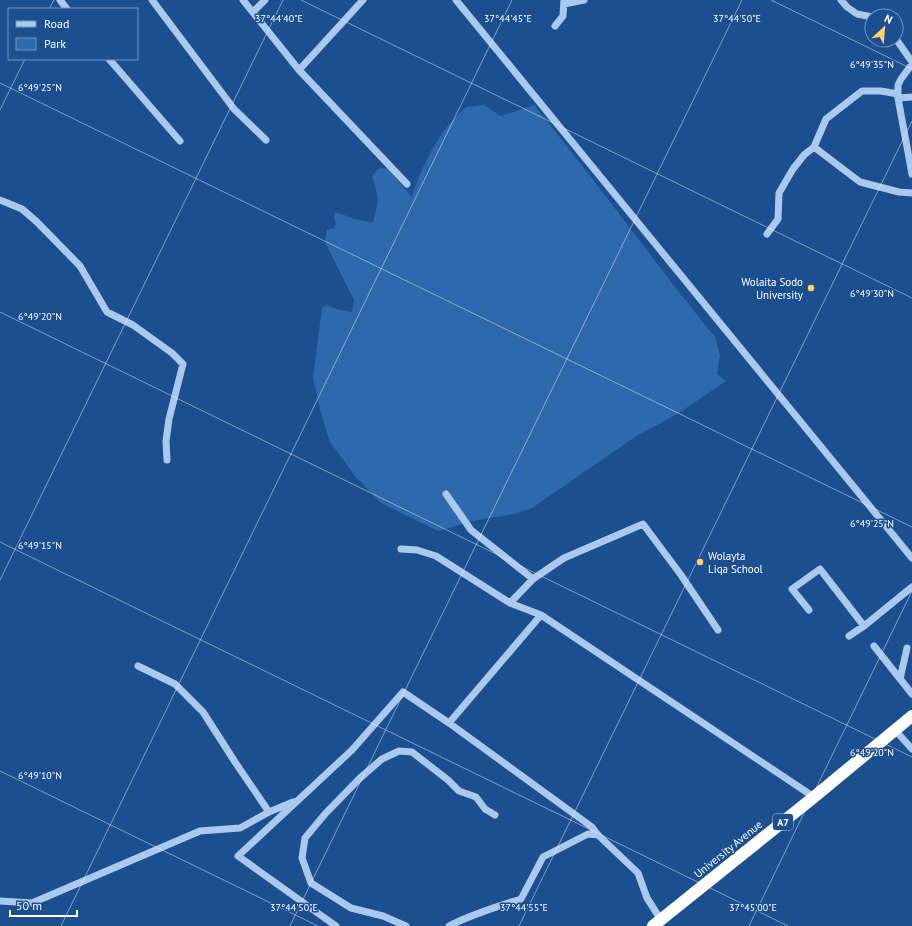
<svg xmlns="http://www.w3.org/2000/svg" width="912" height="926" viewBox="0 0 912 926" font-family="'PT Sans',sans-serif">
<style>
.green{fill:#2e69ad}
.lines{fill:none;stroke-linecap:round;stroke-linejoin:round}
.minor{stroke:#a9c9ee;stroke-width:7}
.highway{stroke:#fff;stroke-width:12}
.ticks{fill:none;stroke:#fff;stroke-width:1;stroke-opacity:0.45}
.poi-dot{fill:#ffd166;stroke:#1b4f8f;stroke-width:1.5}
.labels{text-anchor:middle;stroke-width:3;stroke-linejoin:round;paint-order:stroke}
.shield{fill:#1b4f8f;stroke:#bbcadd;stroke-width:1}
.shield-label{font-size:10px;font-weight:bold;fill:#fff}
.poi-label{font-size:11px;fill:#fff;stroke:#1b4f8f;text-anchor:end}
.street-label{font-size:11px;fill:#fff;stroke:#1b4f8f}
.ticks-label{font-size:10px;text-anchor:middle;fill:#fff;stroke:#1b4f8f;stroke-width:3;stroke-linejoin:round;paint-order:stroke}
</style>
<rect width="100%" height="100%" fill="#1b4f8f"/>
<!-- green -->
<path class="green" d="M484 105 501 116 534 105C596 181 653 261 715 337L720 355 717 374 726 381 679 413 635 437 532 508 515 514 477 520 438 531 381 503 355 476 330 442 322 417 313 378 322 308 327 305 336 309 352 312 354 300 326 244 325 239 327 230 334 228 336 224 334 217 335 212 362 221 373 222C379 201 379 197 372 176L378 169 387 168 412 197C418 176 433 144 447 127 452 120 459 114 466 107Z"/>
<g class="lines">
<!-- minor -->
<path class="minor" d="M60 0 67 9
M152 0 234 109 266 140
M243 0 299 70 407 184
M456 0 912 558
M841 0 847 7 857 14 872 17
M564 4 584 0
M253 12 265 0
M555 26 563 16 564 0
M896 39 912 62
M109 59 180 141
M912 64 901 79 898 85V98L912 174
M299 70 363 0
M898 98 912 97
M814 147 860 182 899 192 912 193
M0 200 22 209 37 222 80 266 107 312 133 325 172 353 183 364 169 419 166 441 167 460
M767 234 778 219 779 193 793 169 804 155 814 147 826 119 862 91H881L898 94
M446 494 471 530 533 579 510 603 541 615
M401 549 417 550 436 556 510 603
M533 579 564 558 643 524 681 575 718 630
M809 610 792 589 820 569 864 626
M849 636 864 626 912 587
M874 646 912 694
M138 666 175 684 203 712 235 762 269 812
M900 679 907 648
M449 723 541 615 814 797
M895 730 912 749
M0 901 32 903 200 831 240 828 269 812 293 802
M336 926 238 856 352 750 403 692 449 723 592 827 598 835 638 873 647 898 661 920
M406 926 383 916 351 908 311 883 302 858 305 838 325 814 360 778 382 759 399 751 412 752 448 780 459 791 476 797 485 809 495 815
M449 926C472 914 496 907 521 899L543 857 588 834 598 835"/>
<!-- highway -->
<path class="highway" d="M653 926 814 797 912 716"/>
</g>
<!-- ticks -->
<path class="ticks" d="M301 0 912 298M771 0 912 69M49 9 54 0M0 83 912 527M0 110 25 59M0 312 912 757M0 542 788 926M0 580 283 0M0 771 318 926M61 926 512 0M290 926 742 0M519 926 912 121M749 926 912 591"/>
<!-- markers -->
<g class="poi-dot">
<circle cx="811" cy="288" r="4"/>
<circle cx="700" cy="562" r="4"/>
</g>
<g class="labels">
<!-- shield labels -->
<rect class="shield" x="773" y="814" width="20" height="16" rx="3"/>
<g class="shield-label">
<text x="783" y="826">A7</text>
</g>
<!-- poi labels -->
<g class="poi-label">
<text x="803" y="286">Wolaita Sodo<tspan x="803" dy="13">University</tspan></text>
<text x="708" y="560" text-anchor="start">Wolayta<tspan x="708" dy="13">Liqa School</tspan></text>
</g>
<!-- street labels -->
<g class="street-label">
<text transform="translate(728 849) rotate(-39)" y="4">University Avenue</text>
</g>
</g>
<g class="ticks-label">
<text x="279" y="22">37°44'40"E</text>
<text x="508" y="22">37°44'45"E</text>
<text x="737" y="22">37°44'50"E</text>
<text x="872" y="68">6°49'35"N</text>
<text x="40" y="91">6°49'25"N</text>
<text x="872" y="297">6°49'30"N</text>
<text x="40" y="320">6°49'20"N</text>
<text x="872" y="527">6°49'25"N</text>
<text x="40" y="549">6°49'15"N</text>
<text x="872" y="756">6°49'20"N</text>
<text x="40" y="779">6°49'10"N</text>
<text x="294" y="911">37°44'50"E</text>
<text x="524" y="911">37°44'55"E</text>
<text x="753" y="911">37°45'00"E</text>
</g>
<!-- legend -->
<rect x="8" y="8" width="130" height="52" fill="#1b4f8f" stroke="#7695bc"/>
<rect x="16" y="21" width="20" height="6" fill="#a9c9ee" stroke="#7695bc"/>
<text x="44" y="28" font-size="12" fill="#ffffff">Road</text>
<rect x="16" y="38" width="20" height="12" fill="#2e69ad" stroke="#7695bc"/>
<text x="44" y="48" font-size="12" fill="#ffffff">Park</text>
<!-- north arrow -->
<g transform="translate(884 28) rotate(26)"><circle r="19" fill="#1b4f8f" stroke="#7695bc"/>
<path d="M0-3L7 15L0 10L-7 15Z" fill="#ffd166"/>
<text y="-6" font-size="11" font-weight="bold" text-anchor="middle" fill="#ffffff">N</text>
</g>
<!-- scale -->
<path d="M10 910v6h67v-6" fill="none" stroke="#ffffff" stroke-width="2"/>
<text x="16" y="910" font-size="12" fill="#ffffff" stroke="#1b4f8f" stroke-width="3" paint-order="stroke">50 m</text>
</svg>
